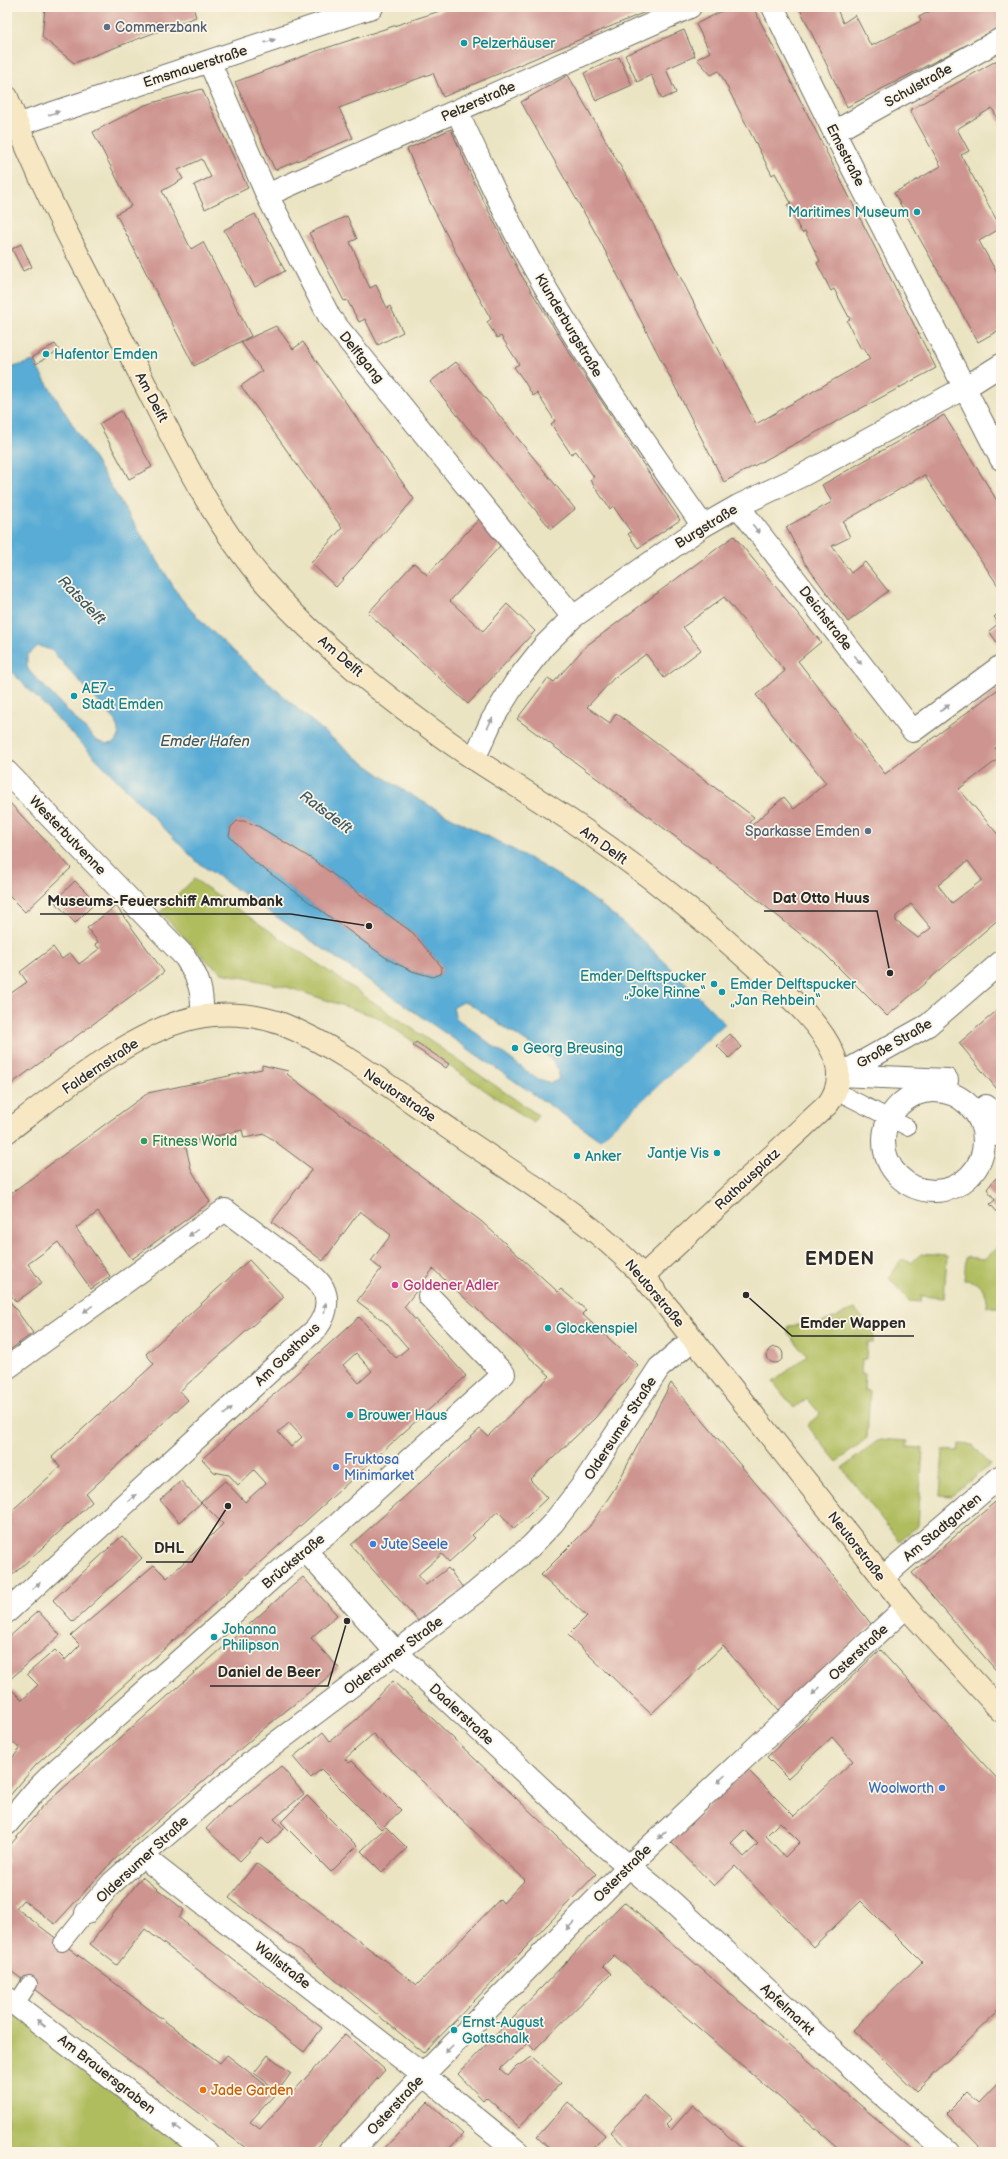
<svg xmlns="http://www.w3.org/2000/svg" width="1008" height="2159" viewBox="0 0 1008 2159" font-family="'Balsamiq Sans',sans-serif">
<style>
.green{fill:#b0bd5f;stroke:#6e7445}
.water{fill:#59acd5;stroke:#426c80;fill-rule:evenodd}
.pier{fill:#ebe4c3}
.building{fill:#ce9490;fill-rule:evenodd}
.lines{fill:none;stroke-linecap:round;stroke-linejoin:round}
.lane-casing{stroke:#6e6c60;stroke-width:18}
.street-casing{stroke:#6e6c60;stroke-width:24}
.secondary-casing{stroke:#6e6c60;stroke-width:24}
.lane{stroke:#fff;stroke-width:16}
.street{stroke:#fff;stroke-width:22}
.secondary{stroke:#f7e8c3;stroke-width:22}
.oneway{fill:#a0a0a0}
.service-dot{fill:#5c6f8a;stroke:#fcf5e5;stroke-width:1.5}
.culture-dot{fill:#0f9aa8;stroke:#fcf5e5;stroke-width:1.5}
.leisure-dot{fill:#2e9e5b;stroke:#fcf5e5;stroke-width:1.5}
.hotel-dot{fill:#d1479c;stroke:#fcf5e5;stroke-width:1.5}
.shop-dot{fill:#3f7fe0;stroke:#fcf5e5;stroke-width:1.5}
.food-dot{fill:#e8710a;stroke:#fcf5e5;stroke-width:1.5}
.labels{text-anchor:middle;stroke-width:3.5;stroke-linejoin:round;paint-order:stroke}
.service-label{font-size:14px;fill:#4e5e75;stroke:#fcf5e5;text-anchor:start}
.culture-label{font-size:14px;fill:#0d838f;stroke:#fcf5e5;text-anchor:start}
.street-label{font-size:14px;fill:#2b2b2b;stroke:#fcf5e5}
.leisure-label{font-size:14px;fill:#27864d;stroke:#fcf5e5;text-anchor:start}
.hotel-label{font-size:14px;fill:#b23c85;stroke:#fcf5e5;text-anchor:start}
.shop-label{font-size:14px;fill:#366cbe;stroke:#fcf5e5;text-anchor:start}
.food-label{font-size:14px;fill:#c56008;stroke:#fcf5e5;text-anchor:start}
.water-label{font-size:15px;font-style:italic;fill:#3b5866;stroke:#fcf5e5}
.district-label{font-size:18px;font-weight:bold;letter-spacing:1px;fill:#2b2b2b;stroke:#fcf5e5}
.leader{fill:none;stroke:#2b2b2b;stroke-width:1.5}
.callout-dot{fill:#2b2b2b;stroke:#fcf5e5;stroke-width:1.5}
.callout-label{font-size:15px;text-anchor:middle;font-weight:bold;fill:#2b2b2b;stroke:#fcf5e5;stroke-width:3.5;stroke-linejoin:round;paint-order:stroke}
</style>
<rect width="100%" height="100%" fill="#fcf5e5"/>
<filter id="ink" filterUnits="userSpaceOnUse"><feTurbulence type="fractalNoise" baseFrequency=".025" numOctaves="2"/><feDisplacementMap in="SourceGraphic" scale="8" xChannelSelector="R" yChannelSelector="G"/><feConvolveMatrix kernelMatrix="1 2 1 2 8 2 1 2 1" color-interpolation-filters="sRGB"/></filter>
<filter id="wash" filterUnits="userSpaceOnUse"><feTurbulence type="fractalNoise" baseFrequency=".012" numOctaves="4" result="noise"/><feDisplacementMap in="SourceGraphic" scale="16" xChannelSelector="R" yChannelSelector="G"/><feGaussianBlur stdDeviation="0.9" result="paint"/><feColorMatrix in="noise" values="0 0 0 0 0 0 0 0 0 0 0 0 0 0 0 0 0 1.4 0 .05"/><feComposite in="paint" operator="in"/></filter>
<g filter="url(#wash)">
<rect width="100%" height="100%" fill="#ebe4c3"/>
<!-- green -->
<path class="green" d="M194 879 538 1115 533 1123 377 1017 287 987 222 973 207 961 160 912Z
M1000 1245 1001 1307H987C989 1292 979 1280 964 1280L966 1257 984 1259Z
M921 1254 947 1256 944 1298 921 1296 920 1302 909 1301 889 1278 902 1259 911 1263Z
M855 1309 874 1331 873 1343H867L866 1359H862L861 1374H865L864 1390 870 1391 867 1438 837 1462 807 1425 820 1414 807 1398 794 1408 773 1382 807 1356 788 1333V1326L821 1323Z
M880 1439 908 1441 907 1447 923 1448 918 1526 899 1541 842 1468Z
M959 1444 973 1445 990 1465 952 1496 940 1495 943 1450 958 1451Z
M7 1998 207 2152H7Z"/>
<!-- water -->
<path class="water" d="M33 361 180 597C201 624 228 645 252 668 302 713 353 760 411 795 465 827 523 851 576 887 632 925 678 975 725 1024L600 1140 197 862 7 667V369ZM38 646 51 650 116 721 119 736C115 746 105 745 96 740L30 672 27 667V656ZM240 821 258 826 312 859 413 933 441 966 442 970 441 974C432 983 400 965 389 960L253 861 229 836 231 827ZM462 1002H467L550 1058 559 1070 558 1080 551 1083 536 1078 456 1018 453 1008Z"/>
<!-- pier -->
<path class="pier" d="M725 1024 726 1025 602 1141 600 1140Z"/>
<g id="blocks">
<!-- building -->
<path class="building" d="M45 7H193L196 17 74 63 42 37Z
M452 7H657L443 97 433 73 339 108 353 138 275 170 235 82 317 51Z
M730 7H753L936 368 724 482 599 239 521 102 568 75 648 214 756 424 870 359 864 348 861 349 847 321 850 319 834 289 831 291 817 263 820 261 805 231 802 233 787 205 791 203 775 173 772 175 719 71 711 75 697 59 710 52 696 24Z
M799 7H836L843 23 855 15 871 46 921 21 919 17 938 7H1001V27L847 107Z
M684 30 695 56 666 69 676 93 662 99 651 75 637 82 625 55Z
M619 57 632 85 596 101 584 73Z
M1001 58V126L992 108 957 129 969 151 961 155 1001 228 979 241 997 273 1001 271V329L978 342 894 193 941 166 910 110Z
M202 89 248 188 205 209 194 185 211 177 202 159 178 170 183 179 162 191 191 249 203 242 251 336 194 366 116 214 131 206 93 132 145 105Z
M451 129 473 180 520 273 569 352 680 520 638 548 628 534 631 532 613 506 610 509 590 480 594 477 576 451 571 454 551 424 555 421 537 393 533 396 524 381 514 367 519 364 501 336 497 338 487 322 491 319 477 294 430 202 407 149Z
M255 214 285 271 255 287 224 230Z
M347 216 357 239 350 242 360 264 359 265 370 288 376 285 387 308 390 306 403 332 378 345 365 319 359 322 347 300 344 301 309 233Z
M21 244 32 267 23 271 12 249Z
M276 326 293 349 303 342 414 499 336 587 311 563 342 528 241 386 262 371 241 342Z
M55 344 59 350 36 364 32 357Z
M456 362 575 509 551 529 430 382Z
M121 411 152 467 129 479 99 424Z
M944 415 1001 507V590L924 475 843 522 850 537 832 546 851 573 865 562 888 591 848 622 804 562 786 527 832 502 822 485Z
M480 518 500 546 450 601 483 631 507 604 535 631 468 704 368 613 414 563 427 575Z
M734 536 821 642 798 661 885 774 1001 687V744L995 748 1001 757 959 789 1001 838V917L887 1016 823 952 716 867 517 719 548 678 554 682 586 646ZM724 597 785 671 756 695 826 783 794 809 784 797 752 825 749 823 754 817 616 713 610 723 587 707 614 678 646 654 664 678 701 650 683 627ZM968 861 982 880 952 903 938 885ZM911 904 931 928 918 938 896 921V916Z
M1001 611V648L989 631 999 623 994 617Z
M7 800 71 868 25 912 7 894Z
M237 821H244L258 826 312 859 413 933 441 966 442 970 441 974 433 977 412 971 389 960 253 861 229 836 231 827Z
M75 881 96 902 75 923 54 901Z
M116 906 164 972 7 1087V996L27 982 20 972 53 947 62 959 70 953 79 964 99 949 95 944 98 942 87 928Z
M1001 1007V1094L959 1043Z
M730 1034 741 1047 729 1058 717 1046Z
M416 1042 449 1064 446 1068 413 1046Z
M262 1065 288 1071 287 1074 482 1222 558 1292 561 1289 586 1310 582 1314 638 1365 595 1418 530 1480 547 1498 514 1529 498 1511 472 1535 475 1538 449 1562 442 1554 418 1575 426 1585 448 1568 463 1588 418 1621 351 1545 480 1429 488 1436 550 1376 433 1269 404 1307 466 1376 36 1765 7 1799V1764L20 1749 7 1737V1692L11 1689 22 1700 38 1685 27 1674 55 1650 65 1660 80 1645 71 1636 154 1565 167 1578 194 1553 223 1524 201 1502 225 1481 245 1502 266 1483 254 1470 238 1485 229 1475 214 1472 202 1459 359 1317 396 1358 408 1348 386 1323 357 1301 381 1269 371 1261 391 1235 360 1211 323 1261 272 1222 312 1169 265 1134 244 1138 242 1130 185 1143 191 1169 210 1202 132 1259 98 1212 76 1228 110 1276 91 1289 58 1242 28 1264 42 1283 16 1302 7 1290V1196L148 1093 262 1069ZM356 1353 372 1371 359 1383 343 1365ZM289 1423 302 1437 291 1447 278 1432Z
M1001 1176V1216L990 1204 995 1200 987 1189 995 1179Z
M249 1260 284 1297 180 1391 188 1400 86 1494 92 1502 7 1580V1515L60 1467 52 1457 154 1364 146 1354Z
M9 1300 33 1333 7 1352V1301Z
M767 1355a8 8 0 1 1 16 0a8 8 0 1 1-16 0Z
M671 1383 818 1557 872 1625 779 1710 723 1646 651 1714 568 1635 587 1616 541 1575 589 1527 615 1488Z
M181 1481 201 1503 179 1522 160 1500Z
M1001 1497V1676L912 1573Z
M122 1536 142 1558 73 1622 53 1600Z
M303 1577 337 1615 311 1638 339 1668 261 1731 128 1847 107 1867 55 1924 23 1900 16 1908 220 2063 227 2055 276 2093 250 2122 260 2129 345 2034 385 2070 312 2152H251L7 1968V1849L43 1806Z
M38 1611 60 1635 7 1682V1639Z
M880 1650 1001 1783V2008L916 2091 853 2030 922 1962 861 1901 813 1947 735 1866 714 1886 671 1842 747 1769 794 1816 853 1761 832 1737 788 1778 767 1757ZM780 1822 800 1842 785 1857 766 1836ZM744 1830 758 1844 744 1857 731 1843Z
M393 1681 596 1874 424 2053 300 1951 229 1898 256 1863 417 1985 500 1899 503 1903 525 1880 373 1734 345 1759 349 1763 352 1761 401 1810 381 1829 321 1769 311 1778 293 1757 323 1732 330 1741 357 1719Z
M281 1766 304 1794 274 1819 284 1829 268 1844 262 1838 240 1861 206 1829 228 1806 229 1808Z
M307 1796 357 1846 331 1872 281 1822Z
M386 1827 407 1848 382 1872 361 1851Z
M142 1877 184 1910 179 1918 322 2028 304 2052 145 1929 117 1965 90 1944Z
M624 1902 719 1984 915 2152H843L614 1955 603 1966 611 1974 534 2050 528 2043 500 2069 508 2076 516 2067 532 2057 561 2083 519 2127 486 2097 483 2100 458 2074Z
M268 2055 291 2073 278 2091 254 2073Z
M1001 2079V2149L998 2152H985L947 2113 968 2092 979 2102Z
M644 2095 671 2120 666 2125 671 2130 693 2105 746 2152H631L610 2132Z
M428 2102 463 2134 446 2152H381Z
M568 2102 605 2135 590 2152H553L537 2137Z"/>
</g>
</g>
<g filter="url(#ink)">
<use href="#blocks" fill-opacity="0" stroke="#6e6c60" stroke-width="1"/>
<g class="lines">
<!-- lane casing -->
<g class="lane-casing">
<path id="lane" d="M836 1091 907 1127
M62 1943 86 1913
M16 2004 29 1984"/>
</g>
<!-- street casing -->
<g class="street-casing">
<path id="street" d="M773 7 834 132 1001 459
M209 61 267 195 330 318 573 617
M457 111C480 160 502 210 528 257 580 351 642 438 703 526
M17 125 372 7
M834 132 1001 39
M267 195 690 7
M738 506 913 731 1001 666
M474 759 492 720 515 683 544 646 573 617 703 526 738 506 803 475 966 387 1001 365
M7 772 185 957C199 978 203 991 202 1016
M839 1075 928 1025 1001 962
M840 1075 947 1080
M884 1141a50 50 0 1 1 100 0a50 50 0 1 1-100 0Z
M986 1106 1001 1136
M7 1368 225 1210 314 1277C331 1292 329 1312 316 1329L7 1612
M305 1550 396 1652 590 1834 671 1901 875 2089 948 2152
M882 1578 1001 1476
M7 1824 34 1792 53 1773 289 1563 336 1526 504 1374 429 1296
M142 1856 423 2075 518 2152
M86 1913 112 1883 142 1856 256 1758 476 1592 531 1546 553 1523 581 1487 659 1368 693 1339
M7 1998 207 2152
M351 2152 423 2075 628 1867 906 1607"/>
</g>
<!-- secondary casing -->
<g class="secondary-casing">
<path id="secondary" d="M7 97C39 186 86 269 129 353 170 432 208 518 267 585 321 646 386 697 452 744 498 776 547 803 593 836 651 876 705 921 757 968 783 992 818 1019 833 1053 841 1071 840 1088 828 1104L643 1276
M7 1132C59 1092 139 1025 204 1016 229 1013 258 1015 282 1024 344 1049 399 1094 454 1132 519 1177 589 1218 643 1276L906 1607 1001 1711"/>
</g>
<!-- lane -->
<use href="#lane" class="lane"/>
<!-- street -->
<use href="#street" class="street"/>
<!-- secondary -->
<use href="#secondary" class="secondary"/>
</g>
<!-- one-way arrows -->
<defs><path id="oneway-solid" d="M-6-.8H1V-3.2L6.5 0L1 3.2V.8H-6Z"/></defs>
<g class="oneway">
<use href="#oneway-solid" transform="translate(270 41) rotate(-18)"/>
<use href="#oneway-solid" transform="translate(54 113) rotate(-19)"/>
<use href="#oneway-solid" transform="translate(756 529) rotate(52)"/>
<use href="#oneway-solid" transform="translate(858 660) rotate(52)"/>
<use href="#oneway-solid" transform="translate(945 708) rotate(-36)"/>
<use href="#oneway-solid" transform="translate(490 723) rotate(-63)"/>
<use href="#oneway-solid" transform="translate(193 1233) rotate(144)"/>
<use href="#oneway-solid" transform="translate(325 1308) rotate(-82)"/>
<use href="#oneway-solid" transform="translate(88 1309) rotate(144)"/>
<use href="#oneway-solid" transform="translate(228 1411) rotate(-42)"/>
<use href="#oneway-solid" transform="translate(132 1498) rotate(-42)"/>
<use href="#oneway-solid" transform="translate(36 1586) rotate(-42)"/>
<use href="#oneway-solid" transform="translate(816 1691) rotate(137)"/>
<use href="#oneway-solid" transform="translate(721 1779) rotate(138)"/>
<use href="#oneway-solid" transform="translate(662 1835) rotate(136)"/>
<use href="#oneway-solid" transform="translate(570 1926) rotate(135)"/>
<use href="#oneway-solid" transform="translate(41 2023) rotate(-142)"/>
<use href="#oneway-solid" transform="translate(449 2049) rotate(135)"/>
<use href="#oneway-solid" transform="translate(177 2128) rotate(-142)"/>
</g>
</g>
<!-- markers -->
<g class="service-dot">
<circle cx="107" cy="27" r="4"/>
<circle cx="868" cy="831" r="4"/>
</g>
<g class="culture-dot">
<circle cx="464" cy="43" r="4"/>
<circle cx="917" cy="212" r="4"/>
<circle cx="46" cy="354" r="4"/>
<circle cx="74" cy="696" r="4"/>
<circle cx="714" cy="984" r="4"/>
<circle cx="722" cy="992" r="4"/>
<circle cx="515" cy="1048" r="4"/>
<circle cx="717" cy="1153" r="4"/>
<circle cx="577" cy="1156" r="4"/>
<circle cx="548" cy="1328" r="4"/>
<circle cx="350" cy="1415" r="4"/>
<circle cx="214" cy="1637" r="4"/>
<circle cx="454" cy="2030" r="4"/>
</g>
<circle class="leisure-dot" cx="144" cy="1141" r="4"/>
<circle class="hotel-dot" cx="395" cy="1285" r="4"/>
<g class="shop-dot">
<circle cx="336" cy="1467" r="4"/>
<circle cx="373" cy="1544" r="4"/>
<circle cx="942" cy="1788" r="4"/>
</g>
<circle class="food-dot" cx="203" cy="2090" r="4"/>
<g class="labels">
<!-- service labels -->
<g class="service-label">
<text x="115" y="32">Commerzbank</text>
<text x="860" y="836" text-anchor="end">Sparkasse Emden</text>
</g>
<!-- culture labels -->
<g class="culture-label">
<text x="472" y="48">Pelzerhäuser</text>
<text x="909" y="217" text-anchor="end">Maritimes Museum</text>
<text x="54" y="359">Hafentor Emden</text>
<text x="82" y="693">AE7 -<tspan x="82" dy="16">Stadt Emden</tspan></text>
<text x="706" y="981" text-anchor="end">Emder Delftspucker<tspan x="706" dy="16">„Joke Rinne“</tspan></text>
<text x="730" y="989">Emder Delftspucker<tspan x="730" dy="16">„Jan Rehbein“</tspan></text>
<text x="523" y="1053">Georg Breusing</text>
<text x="709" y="1158" text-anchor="end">Jantje Vis</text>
<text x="585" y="1161">Anker</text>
<text x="556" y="1333">Glockenspiel</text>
<text x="358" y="1420">Brouwer Haus</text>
<text x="222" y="1634">Johanna<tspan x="222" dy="16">Philipson</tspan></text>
<text x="462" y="2027">Ernst-August<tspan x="462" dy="16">Gottschalk</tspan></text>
</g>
<!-- street labels -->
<g class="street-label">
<text transform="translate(195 66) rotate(-18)" y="5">Emsmauerstraße</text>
<text transform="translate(918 85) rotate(-29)" y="5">Schulstraße</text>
<text transform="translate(478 101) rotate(-24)" y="5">Pelzerstraße</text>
<text transform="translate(846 155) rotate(63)" y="5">Emsstraße</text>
<text transform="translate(569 325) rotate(59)" y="5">Klunderburgstraße</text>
<text transform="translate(362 357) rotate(51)" y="5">Delftgang</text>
<text transform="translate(152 397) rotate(62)" y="5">Am Delft</text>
<text transform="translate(706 526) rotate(-32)" y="5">Burgstraße</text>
<text transform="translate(826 618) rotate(52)" y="5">Deichstraße</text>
<text transform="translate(341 656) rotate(41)" y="5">Am Delft</text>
<text transform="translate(68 835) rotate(46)" y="5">Westerbutvenne</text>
<text transform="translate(604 845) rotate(36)" y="5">Am Delft</text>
<text transform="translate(894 1043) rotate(-30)" y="5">Große Straße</text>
<text transform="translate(100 1066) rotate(-34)" y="5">Faldernstraße</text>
<text transform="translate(400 1095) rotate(34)" y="5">Neutorstraße</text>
<text transform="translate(747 1179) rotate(-43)" y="5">Rathausplatz</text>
<text transform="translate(655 1293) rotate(50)" y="5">Neutorstraße</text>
<text transform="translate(287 1354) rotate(-44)" y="5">Am Gasthaus</text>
<text transform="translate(620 1428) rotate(-57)" y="5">Oldersumer Straße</text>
<text transform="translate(942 1527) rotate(-40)" y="5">Am Stadtgarten</text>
<text transform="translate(857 1546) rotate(52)" y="5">Neutorstraße</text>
<text transform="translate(293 1561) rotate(-40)" y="5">Brückstraße</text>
<text transform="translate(858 1652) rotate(-43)" y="5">Osterstraße</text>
<text transform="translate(393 1655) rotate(-37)" y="5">Oldersumer Straße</text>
<text transform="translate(462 1714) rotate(43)" y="5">Daalerstraße</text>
<text transform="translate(142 1859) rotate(-43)" y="5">Oldersumer Straße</text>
<text transform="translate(622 1873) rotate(-45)" y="5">Osterstraße</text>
<text transform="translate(283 1965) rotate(38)" y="5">Wallstraße</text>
<text transform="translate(788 2009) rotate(43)" y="5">Apfelmarkt</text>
<text transform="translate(107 2074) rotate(38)" y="5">Am Brauersgraben</text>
<text transform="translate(395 2105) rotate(-47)" y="5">Osterstraße</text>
</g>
<!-- leisure labels -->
<g class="leisure-label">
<text x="152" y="1146">Fitness World</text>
</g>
<!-- hotel labels -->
<g class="hotel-label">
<text x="403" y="1290">Goldener Adler</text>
</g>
<!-- shop labels -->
<g class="shop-label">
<text x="344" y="1464">Fruktosa<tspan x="344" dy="16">Minimarket</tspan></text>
<text x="381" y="1549">Jute Seele</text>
<text x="934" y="1793" text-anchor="end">Woolworth</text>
</g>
<!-- food labels -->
<g class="food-label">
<text x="211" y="2095">Jade Garden</text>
</g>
<!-- water labels -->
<g class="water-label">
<text transform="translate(82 600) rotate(46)" y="5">Ratsdelft</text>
<text x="205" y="746">Emder Hafen</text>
<text transform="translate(326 812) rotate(37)" y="5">Ratsdelft</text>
</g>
<!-- district labels -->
<g class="district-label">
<text x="840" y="1265">EMDEN</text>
</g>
</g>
<!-- callouts -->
<path class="leader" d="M890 973L877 911H764M369 926L291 914H40M746 1295L792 1336H914M228 1506L192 1562H146M347 1621L328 1686H210"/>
<g class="callout-dot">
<circle cx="890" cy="973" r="4"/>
<circle cx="369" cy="926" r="4"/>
<circle cx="746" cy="1295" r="4"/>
<circle cx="228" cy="1506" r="4"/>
<circle cx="347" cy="1621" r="4"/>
</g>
<g class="callout-label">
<text x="821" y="903">Dat Otto Huus</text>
<text x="165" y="906">Museums-Feuerschiff Amrumbank</text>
<text x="853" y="1328">Emder Wappen</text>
<text x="169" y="1553">DHL</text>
<text x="269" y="1677">Daniel de Beer</text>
</g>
<!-- margin -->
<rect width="1008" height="2159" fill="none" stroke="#fcf5e5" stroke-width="24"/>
</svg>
